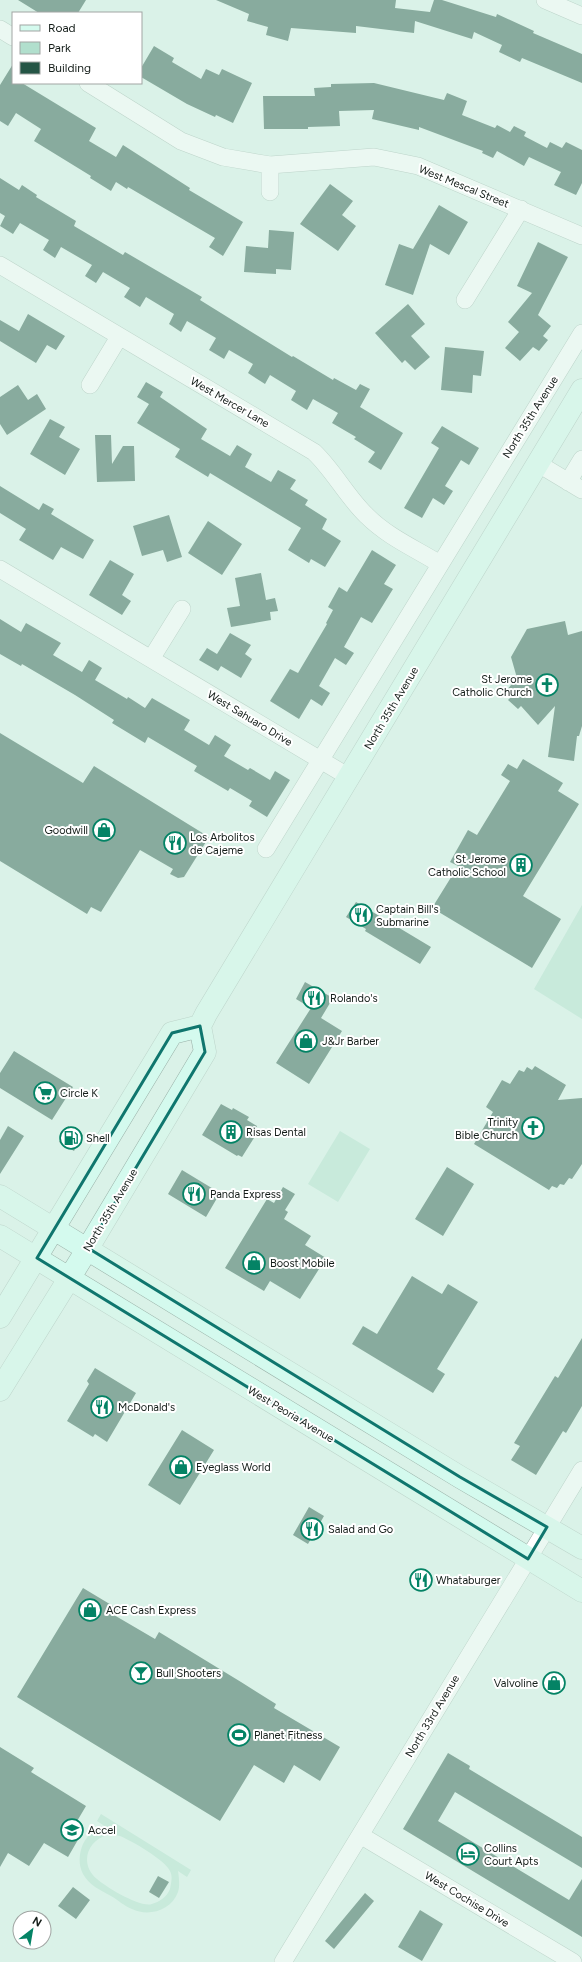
<svg xmlns="http://www.w3.org/2000/svg" width="582" height="1962" viewBox="0 0 582 1962" font-family="Figtree,sans-serif">
<style>
.green{fill:#b1dfcd;fill-rule:evenodd}
.building{fill:#245545}
.lines{fill:none;stroke-linecap:round;stroke-linejoin:round}
.street-casing{stroke:#9ab1a8;stroke-width:18}
.secondary-casing{stroke:#9ab1a8;stroke-width:23}
.street{stroke:#fff;stroke-width:17}
.secondary{stroke:#d4faee;stroke-width:22}
.marked{fill:none;stroke:#0f766e;stroke-width:3;stroke-linejoin:round}
.labels{text-anchor:middle;stroke-width:4;stroke-linejoin:round;paint-order:stroke}
.street-label{font-size:11px;fill:#141d19;stroke:#fff}
.poi-label{font-size:11px;fill:#141d19;stroke:#fff;text-anchor:start}
</style>
<rect width="100%" height="100%" fill="#daf2e8"/>
<!-- green -->
<path class="green" d="M582 905V1019L534 989Z
M340 1131 370 1149 338 1202 308 1184Z
M101 1814 191 1870 187 1877 178 1871C179 1878 180 1886 178 1892 171 1911 148 1917 132 1909 124 1906 118 1900 111 1896 100 1890 89 1885 83 1874 78 1865 79 1853 83 1844 88 1834 95 1829 106 1827L97 1821ZM108 1835C112 1835 117 1835 120 1836 132 1841 165 1860 170 1871 173 1877 171 1883 170 1889 167 1897 159 1902 152 1904 140 1908 106 1887 97 1879 79 1864 87 1840 108 1835Z"/>
<!-- building -->
<path class="building" d="M18 0H86L78 13H39Z
M216 0H396L395 8 430 12 434 0H442L496 17 497 14 534 31 533 33 582 54V83L522 58 520 62 499 52 502 45 474 32 472 39 415 21 414 33 356 26V33L291 28 288 41 266 35 268 27 247 21 249 14Z
M154 46 174 58 172 62 201 79 206 69 219 75 222 69 252 83 233 123 216 115 215 117 187 104 141 77V68Z
M13 64V83H22L96 128 89 141 116 157 123 145 190 188 189 190 243 222 223 256 209 247 215 238 128 187 127 189 116 182 111 191 90 178 91 176 34 141 41 129 16 113 8 126 0 121V85Z
M374 83 444 100 447 93 467 101 462 115 495 128 497 125 510 132 514 126 526 132 524 136 547 148 550 142 562 148 566 142 582 150V183L576 195 554 185 561 172 529 157 524 166 497 151 493 158 482 153 483 151 419 127V130L372 119 374 110 339 111 340 126 308 127V129H264L263 96H315L314 88 331 87V84Z
M0 178 19 190 22 185 37 195 36 197 76 221 74 226 123 255 125 252 202 297 200 300 292 357 293 356 333 380 334 378 356 390 360 384 370 389 360 407 403 433 381 470 368 462 375 452 354 439 356 437 332 423 338 413 313 399 307 410 291 400 296 391 270 375 265 384 248 373 253 364 229 350 224 359 209 350 216 338 187 321 181 332 169 324 174 314 146 297 140 307 124 297 130 288 103 272 96 283 85 276 92 265 61 247 55 258 43 250 49 240 20 223 13 234 0 226 5 216 0 213Z
M330 184 353 201 342 215 356 226 338 251 300 224Z
M439 205 468 222 449 255 430 244 413 295 385 285 399 244 413 249Z
M269 230 294 232 291 270 276 269V274L244 272 246 246 268 248Z
M538 242 568 257 538 315 551 326 543 336 548 340 539 351 533 347 520 361 505 348 519 332 508 322 532 293 517 286Z
M408 304 425 324 411 336 430 357 415 370 405 360 402 363 375 333Z
M28 314 65 336 56 350 47 345 36 363 0 341V320L19 331Z
M445 347 484 351 481 376 473 375 472 393 441 390Z
M146 382 163 392 160 397 207 429 201 439 230 456 237 445 252 454 245 467 271 482 278 470 296 480 290 489 308 500 305 505 327 519 322 529 341 541 325 567 311 559 309 563 288 550 301 528 210 473 208 477 175 457 180 449 137 423 149 404 137 397Z
M18 385 28 400 37 394 46 409 7 435 0 424V397Z
M50 419 65 427 59 437 80 449 65 475 30 454Z
M442 426 479 448 469 465 461 460 445 486 453 491 444 505 433 498 422 518 404 508 439 448 431 443Z
M95 435H111L112 464 123 446H134L135 481 97 482Z
M0 486 39 510 43 503 54 509 51 514 94 540 83 559 61 547 53 560 19 540 26 529 0 513Z
M169 515 182 557 167 562 163 550 142 556 133 526Z
M208 521 242 544 222 575 188 553Z
M372 550 396 565 384 584 393 589 372 623 361 617 344 647 354 653 346 665 335 658 319 686 330 693 322 706 311 699 299 719 270 701 290 669 298 673 327 624 326 623 333 610 328 607 339 587 347 592Z
M110 560 134 574 122 595 131 601 122 615 89 595Z
M261 573 266 600 275 598 278 611 270 612 271 620 231 627 227 608 240 606 235 578Z
M0 619 21 632 26 623 61 643 53 655 82 672 89 660 102 668 95 680 127 699 128 697 145 708 152 698 190 720 184 730 209 745 215 735 231 745 224 756 248 770 250 768 270 780 275 771 290 780 267 817 249 806 252 801 230 788 228 791 194 771 197 766 148 737 145 743 112 723 114 720 75 695 22 664 21 666 0 654Z
M565 621 568 635 582 631V726L579 736H577L574 761 548 757 555 706 538 725 521 706 518 709 508 700 511 697 505 692 517 678 511 657 527 629Z
M230 633 251 645 245 654 252 659 241 678 221 666 218 671 199 660 207 648 217 654Z
M0 733 83 783 94 766 209 837 184 877 178 878 170 874 173 869 140 850 101 912 91 907 87 914 0 861Z
M523 759 563 783 558 791 579 804 523 896 561 919 532 968 432 908 458 866 450 862 468 830 477 835 510 781 501 775 508 764 517 769Z
M356 902 431 947 420 964 365 931 366 929 346 917Z
M305 982 333 998 321 1018 342 1031 309 1084 276 1063 311 1008 296 999Z
M14 1051 73 1087 52 1120 0 1088V1073Z
M535 1066 566 1085 558 1100 582 1098V1164L572 1179 569 1178 564 1185 560 1184 557 1188 552 1186 549 1190 474 1144 493 1112 486 1107 502 1080 510 1084 519 1070 524 1072 527 1067 532 1070Z
M221 1104 232 1110 233 1108 249 1117 247 1120 257 1126 256 1128 259 1130 242 1157 238 1155 237 1156 202 1135Z
M8 1126 24 1136 0 1174V1140Z
M68 1126 83 1135 74 1151 59 1142Z
M447 1167 474 1184 443 1236 415 1219Z
M182 1170 220 1193 206 1217 168 1194Z
M283 1187 295 1194 285 1210 288 1212 284 1219 311 1236 305 1245 326 1258 300 1299 270 1281 264 1291 225 1268 267 1199 274 1203Z
M412 1276 442 1294 448 1284 478 1302 437 1369 445 1374 433 1393 352 1344 363 1326 377 1334Z
M582 1338V1406L566 1433 563 1431 536 1475 511 1460 520 1446 514 1443 555 1376 558 1378Z
M95 1368 136 1393 107 1442 95 1434 93 1437 67 1421 89 1384 87 1381Z
M182 1430 214 1450 180 1505 148 1485Z
M309 1507 324 1516 308 1544 293 1535Z
M83 1588 118 1609 114 1615 155 1639 159 1632 241 1682 276 1704 274 1708 340 1747 320 1781 294 1765 284 1783 254 1765 220 1821 17 1697Z
M0 1747 34 1768 31 1772 86 1806 70 1833 79 1838 68 1857 44 1843 29 1866 8 1853 0 1867Z
M448 1753 470 1766 469 1769 582 1837V1868L455 1792 438 1821 569 1900 582 1879V1937L403 1829Z
M158 1876 169 1882 159 1898 149 1892Z
M73 1887 90 1900 76 1919 58 1906Z
M365 1893 374 1901 334 1949 325 1941Z
M420 1910 443 1924 422 1961 398 1947Z"/>
<g class="lines">
<!-- street casing -->
<g class="street-casing">
<path id="street" d="M545 0 582 16
M0 29 13 37
M88 83 181 141 223 157 270 165 374 157 418 166 582 236
M270 165V192
M0 265 314 452C334 471 347 497 367 516 388 537 416 549 440 564
M465 300 521 209
M90 385 119 337
M537 463 582 490
M568 482 582 459
M0 569 349 777
M151 659 182 609
M266 849 582 333
M360 1835 573 1962
M283 1962 582 1470"/>
</g>
<!-- secondary casing -->
<g class="secondary-casing">
<path id="secondary" d="M0 1196 460 1477 582 1548
M0 1236 582 1591
M0 1317 172 1033 200 1026
M0 1390 88 1248 205 1052 200 1026 206 1014 582 390"/>
</g>
<!-- street -->
<use href="#street" class="street"/>
<!-- secondary -->
<use href="#secondary" class="secondary"/>
</g>
<!-- marked area -->
<path d="M0 0H582V1962H0ZM200 1026 205 1052 88 1248 460 1477 547 1527 528 1559 37 1258 172 1033Z" fill="#daf2e8" fill-opacity=".55" fill-rule="evenodd"/>
<path class="marked" d="M200 1026 205 1052 88 1248 460 1477 547 1527 528 1559 37 1258 172 1033Z"/>
<!-- icons -->
<defs>
<g id="church-ring" transform="scale(1.15)"><circle r="9.5" fill="#fff" stroke="#048365" stroke-width="1.5"/><path d="M-1.2-6h2.4v3.5h3.3v2.4h-3.3V6h-2.4V-.1h-3.3v-2.4h3.3Z" fill="#048365"/></g>
<g id="shop-ring" transform="scale(1.15)"><circle r="9.5" fill="#fff" stroke="#048365" stroke-width="1.5"/><path d="M-5-2.5h2.3a2.7 3.5 0 0 1 5.4 0H5L5.5 6h-11ZM-1.5-2.5h3a1.5 2.3 0 0 0-3 0Z" fill="#048365"/></g>
<g id="restaurant-ring" transform="scale(1.15)"><circle r="9.5" fill="#fff" stroke="#048365" stroke-width="1.5"/><path d="M-5-6h1v4h1v-4h1v4h1v-4h1v5L-1.5 .5V6h-2V.5L-5-1ZM5-6V6H3V1.5H1.5Q1.5-4 5-6Z" fill="#048365"/></g>
<g id="building-ring" transform="scale(1.15)"><circle r="9.5" fill="#fff" stroke="#048365" stroke-width="1.5"/><path d="M-4-6H4V6H1V3H-1V6H-4ZM-2.5-4.3h1.7v1.8h-1.7ZM.8-4.3h1.7v1.8H.8ZM-2.5-1h1.7V.8h-1.7ZM.8-1h1.7V.8H.8Z" fill="#048365"/></g>
<g id="supermarket-ring" transform="scale(1.15)"><circle r="9.5" fill="#fff" stroke="#048365" stroke-width="1.5"/><path d="M-6-5.5h2.5l.6 2H6L4.5 2H-2.5L-4.4-4H-6ZM-1.5 3.2a1.3 1.3 0 1 0 .1 0ZM3 3.2a1.3 1.3 0 1 0 .1 0Z" fill="#048365"/></g>
<g id="fuel-ring" transform="scale(1.15)"><circle r="9.5" fill="#fff" stroke="#048365" stroke-width="1.5"/><path d="M-5.5-6h7V0h2V4h1.3V-2.5L3-4.5l.8-.8L6-3V5H2.5V1h-1V6h-7ZM-4.2-4.7v3.2H.2V-4.7Z" fill="#048365"/></g>
<g id="bar-ring" transform="scale(1.15)"><circle r="9.5" fill="#fff" stroke="#048365" stroke-width="1.5"/><path d="M-6-5H6L.8 .8V4.5H3.5V6h-7V4.5H-.8V.8Z" fill="#048365"/></g>
<g id="stadium-ring" transform="scale(1.15)"><circle r="9.5" fill="#fff" stroke="#048365" stroke-width="1.5"/><path d="M0-5a6.5 5 0 1 0 0 10a6.5 5 0 1 0 0-10ZM-3.5-1.8h7v3.6h-7Z" fill="#048365"/></g>
<g id="school-ring" transform="scale(1.15)"><circle r="9.5" fill="#fff" stroke="#048365" stroke-width="1.5"/><path d="M0-5L7-2L0 1L-7-2ZM-4 1L0 2.5L4 1V4Q0 6-4 4Z" fill="#048365"/></g>
<g id="hotel-ring" transform="scale(1.15)"><circle r="9.5" fill="#fff" stroke="#048365" stroke-width="1.5"/><path d="M-6-4.5h1.5V1H6V5H4.5V3h-9V5H-6ZM-4 0a1.8 1.8 0 1 1 3.6 0ZM.5 0V-2.5h3Q6-2.5 6 0Z" fill="#048365"/></g>
</defs>
<g fill-rule="evenodd">
<use href="#church-ring" x="547" y="685"/>
<use href="#shop-ring" x="104" y="830"/>
<use href="#restaurant-ring" x="175" y="843"/>
<use href="#building-ring" x="521" y="865"/>
<use href="#restaurant-ring" x="361" y="915"/>
<use href="#restaurant-ring" x="314" y="998"/>
<use href="#shop-ring" x="306" y="1041"/>
<use href="#supermarket-ring" x="45" y="1093"/>
<use href="#church-ring" x="533" y="1128"/>
<use href="#building-ring" x="231" y="1132"/>
<use href="#fuel-ring" x="71" y="1138"/>
<use href="#restaurant-ring" x="194" y="1194"/>
<use href="#shop-ring" x="254" y="1263"/>
<use href="#restaurant-ring" x="102" y="1407"/>
<use href="#shop-ring" x="181" y="1467"/>
<use href="#restaurant-ring" x="312" y="1529"/>
<use href="#restaurant-ring" x="421" y="1580"/>
<use href="#shop-ring" x="90" y="1610"/>
<use href="#bar-ring" x="141" y="1673"/>
<use href="#shop-ring" x="554" y="1683"/>
<use href="#stadium-ring" x="239" y="1735"/>
<use href="#school-ring" x="72" y="1830"/>
<use href="#hotel-ring" x="468" y="1854"/>
</g>
<g class="labels">
<!-- street labels -->
<g class="street-label">
<text transform="translate(464 186) rotate(22)" y="4">West Mescal Street</text>
<text transform="translate(230 402) rotate(30)" y="4">West Mercer Lane</text>
<text transform="translate(530 417) rotate(-58)" y="4">North 35th Avenue</text>
<text transform="translate(391 708) rotate(-59)" y="4">North 35th Avenue</text>
<text transform="translate(250 718) rotate(31)" y="4">West Sahuaro Drive</text>
<text transform="translate(110 1210) rotate(-59)" y="4">North 35th Avenue</text>
<text transform="translate(291 1414) rotate(31)" y="4">West Peoria Avenue</text>
<text transform="translate(432 1716) rotate(-59)" y="4">North 33rd Avenue</text>
<text transform="translate(467 1899) rotate(31)" y="4">West Cochise Drive</text>
</g>
<!-- poi labels -->
<g class="poi-label">
<text x="532" y="683" text-anchor="end">St Jerome<tspan x="532" dy="13">Catholic Church</tspan></text>
<text x="88" y="834" text-anchor="end">Goodwill</text>
<text x="190" y="841">Los Arbolitos<tspan x="190" dy="13">de Cajeme</tspan></text>
<text x="506" y="863" text-anchor="end">St Jerome<tspan x="506" dy="13">Catholic School</tspan></text>
<text x="376" y="913">Captain Bill's<tspan x="376" dy="13">Submarine</tspan></text>
<text x="330" y="1002">Rolando's</text>
<text x="322" y="1045">J&amp;Jr Barber</text>
<text x="60" y="1097">Circle K</text>
<text x="518" y="1126" text-anchor="end">Trinity<tspan x="518" dy="13">Bible Church</tspan></text>
<text x="246" y="1136">Risas Dental</text>
<text x="86" y="1142">Shell</text>
<text x="210" y="1198">Panda Express</text>
<text x="270" y="1267">Boost Mobile</text>
<text x="118" y="1411">McDonald's</text>
<text x="196" y="1471">Eyeglass World</text>
<text x="328" y="1533">Salad and Go</text>
<text x="436" y="1584">Whataburger</text>
<text x="106" y="1614">ACE Cash Express</text>
<text x="156" y="1677">Bull Shooters</text>
<text x="538" y="1687" text-anchor="end">Valvoline</text>
<text x="254" y="1739">Planet Fitness</text>
<text x="88" y="1834">Accel</text>
<text x="484" y="1852">Collins<tspan x="484" dy="13">Court Apts</tspan></text>
</g>
</g>
<!-- legend -->
<rect x="12" y="12" width="130" height="72" fill="#ffffff" stroke="#a1a5a3"/>
<rect x="20" y="25" width="20" height="6" fill="#d4faee" stroke="#a1a5a3"/>
<text x="48" y="32" font-size="12" fill="#141d19">Road</text>
<rect x="20" y="42" width="20" height="12" fill="#b1dfcd" stroke="#a1a5a3"/>
<text x="48" y="52" font-size="12" fill="#141d19">Park</text>
<rect x="20" y="62" width="20" height="12" fill="#245545" stroke="#a1a5a3"/>
<text x="48" y="72" font-size="12" fill="#141d19">Building</text>
<!-- north arrow -->
<g transform="translate(32 1930) rotate(31)"><circle r="19" fill="#ffffff" stroke="#a1a5a3"/>
<path d="M0-3L7 15L0 10L-7 15Z" fill="#048365"/>
<text y="-6" font-size="11" font-weight="bold" text-anchor="middle" fill="#141d19">N</text>
</g>
</svg>
